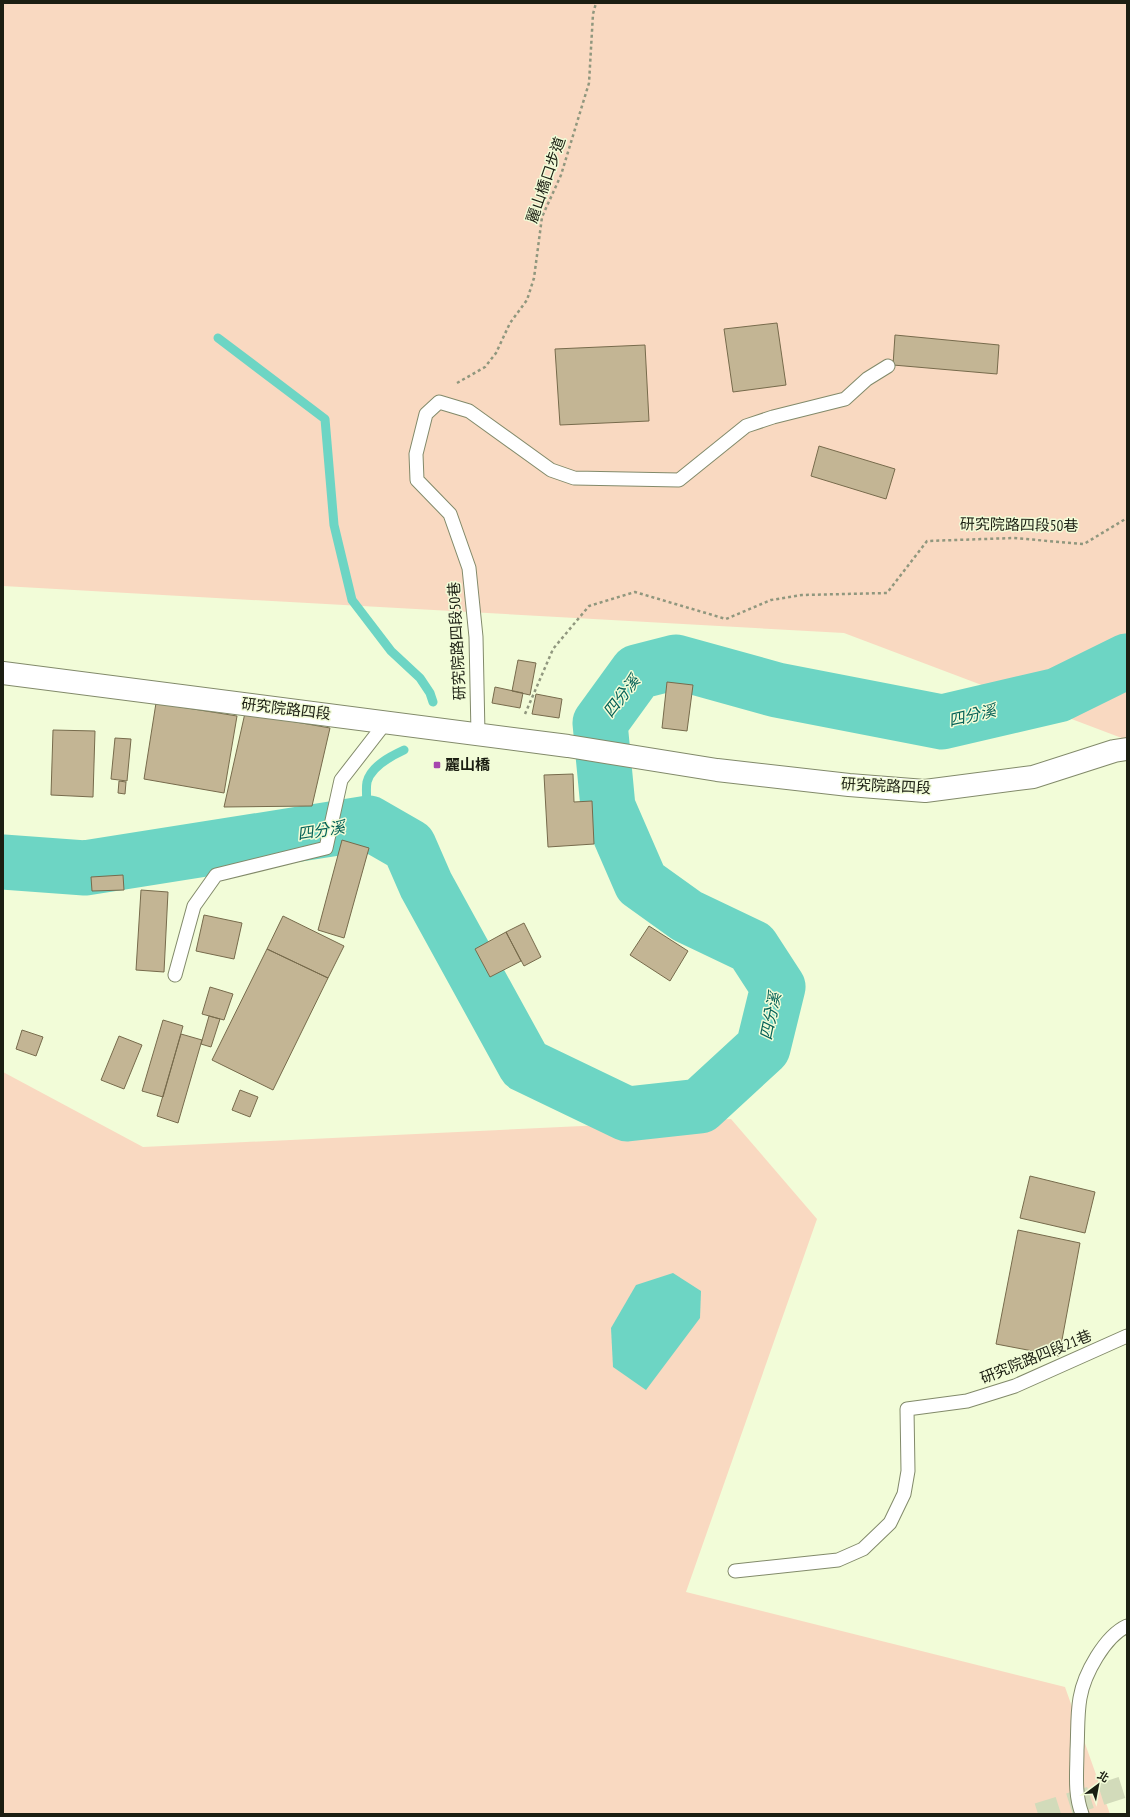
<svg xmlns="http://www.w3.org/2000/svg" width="1130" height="1817" viewBox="0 0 1130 1817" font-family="'PT Sans Narrow','Noto Sans TC',sans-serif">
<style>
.green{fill:#f9d9c1}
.water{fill:#6dd5c4}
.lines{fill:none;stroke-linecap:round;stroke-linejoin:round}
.stream{stroke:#6dd5c4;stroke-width:9}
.river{stroke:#6dd5c4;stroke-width:55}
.building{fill:#c3b594;stroke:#776b4c}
.motorway-tunnel{stroke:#d2dbba;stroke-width:22;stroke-dasharray:22 11;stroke-linecap:butt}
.service-casing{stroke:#828a6a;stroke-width:15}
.minor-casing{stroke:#828a6a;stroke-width:24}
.path{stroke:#90977e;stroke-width:2.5;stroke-dasharray:3 3;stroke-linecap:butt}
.service{stroke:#fff;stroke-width:13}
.minor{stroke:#fff;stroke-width:22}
.poi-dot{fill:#a646ae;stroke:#f2fcd8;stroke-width:1.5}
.labels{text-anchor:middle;stroke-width:3;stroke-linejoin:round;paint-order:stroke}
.street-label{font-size:15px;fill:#1b1e12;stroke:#f2fcd8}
.poi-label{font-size:15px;font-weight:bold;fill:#1b1e12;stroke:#f2fcd8;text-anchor:start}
.water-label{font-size:16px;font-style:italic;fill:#046157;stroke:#f2fcd8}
</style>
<rect width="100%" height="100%" fill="#f2fcd8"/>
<!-- green -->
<path class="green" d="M3 3H1127V740L844 633 3 586Z
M3 1072 143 1147 731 1119 817 1219 686 1592 1065 1687 1110 1814H3Z"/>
<!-- water -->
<path class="water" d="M673 1273 701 1291 700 1318 646 1390 613 1367 611 1328 636 1285Z"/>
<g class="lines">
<!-- stream -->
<path class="stream" d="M218 338 325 419 334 525 352 600 391 651 420 678 430 693 433 702
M369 823C368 811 365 792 367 782 371 766 391 756 404 750"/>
<!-- river -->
<path class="river" d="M3 862 85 868 369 823 409 846 426 885 525 1065 627 1114 700 1106 763 1048 778 987 752 947 687 916 641 883 608 807 600 723 637 672 676 662 777 690 942 722 1058 695 1127 661"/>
</g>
<!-- building -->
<path class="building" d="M777 323 786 385 733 392 724 329Z
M895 335 999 345 997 374 893 365Z
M645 345 649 421 560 425 555 349Z
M819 446 895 469 886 499 811 476Z
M518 660 536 663 530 695 512 691Z
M667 682 693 685 687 731 662 728Z
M495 687 523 693 520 708 492 703Z
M536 694 562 699 559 718 532 714Z
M156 703 237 716 224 793 144 779Z
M245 713 330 728 312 806 224 807Z
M53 730 95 731 93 797 51 795Z
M115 738 131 739 127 781 111 779Z
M573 774 574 802 592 801 594 844 548 847 544 775Z
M119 781 126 782 125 794 118 793Z
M342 840 369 848 344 938 318 930Z
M123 875 124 890 92 891 91 877Z
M141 890 168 892 164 972 136 970Z
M204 915 242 923 234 959 196 951Z
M283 916 344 946 328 978 267 949Z
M524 923 541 957 524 966 506 932Z
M649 926 688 951 670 981 630 955Z
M506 932 521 961 490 977 475 949Z
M267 949 328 978 273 1090 212 1060Z
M210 987 233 994 224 1020 202 1014Z
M209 1016 220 1019 211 1047 201 1044Z
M163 1020 183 1026 163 1097 142 1091Z
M22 1030 43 1037 36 1056 16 1049Z
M181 1034 202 1040 178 1123 157 1116Z
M119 1036 142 1045 124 1089 101 1080Z
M240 1090 258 1097 250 1117 232 1110Z
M1030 1176 1095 1192 1085 1233 1020 1218Z
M1018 1230 1080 1243 1059 1356 996 1344Z"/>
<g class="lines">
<!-- motorway-tunnel -->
<path class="motorway-tunnel" d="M1038 1814 1127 1786"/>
<!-- service casing -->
<g class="service-casing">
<path id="service" d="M478 734 476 637 469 568 450 514 417 480 416 454 426 414 439 402 469 411 551 470 574 478 679 480 746 426 773 417 845 399 867 379 888 366
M175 975 194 906 216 875 326 848 341 780 386 722
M735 1571 838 1560 863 1549 890 1523 904 1494 908 1471 907 1409 967 1401 1015 1386 1127 1336
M1082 1814C1074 1793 1077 1772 1077 1750 1078 1733 1077 1715 1080 1698 1084 1674 1105 1636 1127 1626"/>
</g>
<!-- minor casing -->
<g class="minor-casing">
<path id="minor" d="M3 673 568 746 717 770 849 785 925 791 1033 777 1114 751 1127 749"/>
</g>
<!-- path -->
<path class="path" d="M457 383 485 367 496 353 510 323 527 300 534 278 542 217 561 175 589 83 593 14 596 3
M525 714 553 649 589 606 635 592 726 619 771 600 802 595 887 593 927 541 1013 538 1084 544 1127 518"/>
<!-- service -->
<use href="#service" class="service"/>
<!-- minor -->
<use href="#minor" class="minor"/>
</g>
<!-- markers -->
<rect class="poi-dot" x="433" y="761" width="8" height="8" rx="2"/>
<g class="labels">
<!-- street labels -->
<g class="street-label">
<text transform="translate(546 180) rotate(-71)" y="5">麗山橋口步道</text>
<text transform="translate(1019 525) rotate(1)" y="5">研究院路四段50巷</text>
<text transform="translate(457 641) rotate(-93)" y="5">研究院路四段50巷</text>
<text transform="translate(286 709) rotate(7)" y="5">研究院路四段</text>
<text transform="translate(886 786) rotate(3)" y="5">研究院路四段</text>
<text transform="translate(1036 1357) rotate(-22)" y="5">研究院路四段21巷</text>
</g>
<!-- poi labels -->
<g class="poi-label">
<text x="445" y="770">麗山橋</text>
</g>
<!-- water labels -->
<g class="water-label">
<text transform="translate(621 696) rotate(-52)" y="6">四分溪</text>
<text transform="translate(972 715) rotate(-13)" y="6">四分溪</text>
<text transform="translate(321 830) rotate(-9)" y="6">四分溪</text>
<text transform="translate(770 1016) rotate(-78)" y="6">四分溪</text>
</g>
</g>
<!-- border -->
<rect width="1130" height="1817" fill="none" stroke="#1b1e12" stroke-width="8"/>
<!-- north arrow -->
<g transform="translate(1098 1785) rotate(32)" stroke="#f2fcd8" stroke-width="3" paint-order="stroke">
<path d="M0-3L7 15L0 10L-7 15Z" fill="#1b1e12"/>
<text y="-6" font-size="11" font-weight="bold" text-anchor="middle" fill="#1b1e12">北</text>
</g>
</svg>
